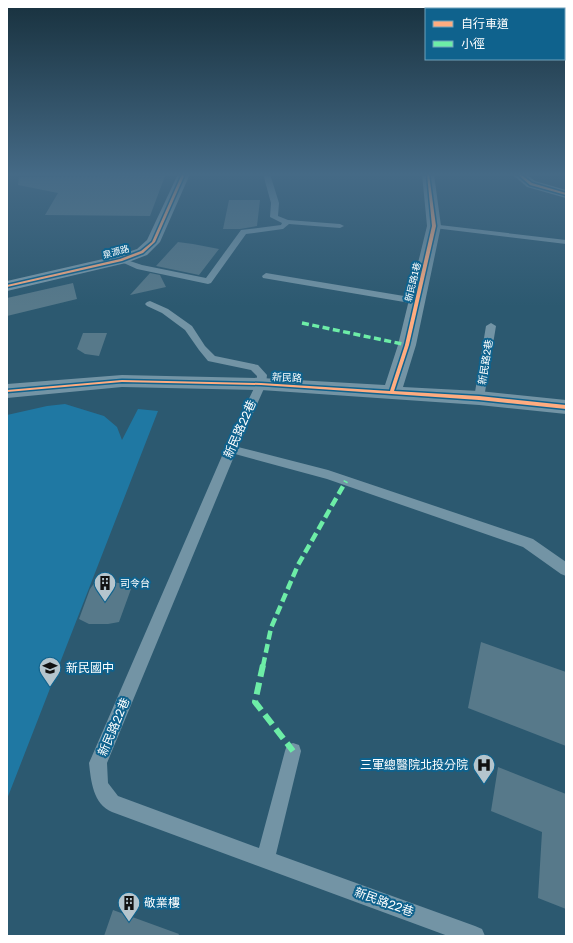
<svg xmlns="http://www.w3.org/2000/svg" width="573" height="943" viewBox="0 0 573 943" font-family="'Golos Text','Noto Sans TC',sans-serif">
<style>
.green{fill:#1f78a3}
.building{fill:#57798a}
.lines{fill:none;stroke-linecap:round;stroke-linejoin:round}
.lane{fill:#7394a5;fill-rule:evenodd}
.street{fill:#7394a5;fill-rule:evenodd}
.secondary{fill:#7b9aaa;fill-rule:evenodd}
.quiet-far2{stroke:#6deda7;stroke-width:3.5;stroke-dasharray:7 3.5;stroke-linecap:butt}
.quiet-far1{stroke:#6deda7;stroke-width:4.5;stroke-dasharray:9 4.5;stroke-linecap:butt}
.quiet{stroke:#6deda7;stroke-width:6;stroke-dasharray:12 6;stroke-linecap:butt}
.cycleway-casing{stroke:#0f628d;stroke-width:3}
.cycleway{fill:#ffac80;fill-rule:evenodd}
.labels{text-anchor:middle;stroke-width:4;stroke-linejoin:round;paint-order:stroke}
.far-street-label{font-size:9px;fill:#fff;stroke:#0f628d}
.street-label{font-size:10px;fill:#fff;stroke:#0f628d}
.poi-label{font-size:10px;fill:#fff;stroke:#0f628d;text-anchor:start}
.near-street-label{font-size:12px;fill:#fff;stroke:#0f628d}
.near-poi-label{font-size:12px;fill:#fff;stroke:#0f628d;text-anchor:start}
</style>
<rect width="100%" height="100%" fill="#2c5970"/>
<!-- green -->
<path class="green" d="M65 404 104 416 117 427 122 440 138 409 158 411 7 799V415L47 406Z"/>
<!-- building -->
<path class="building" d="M165 176 150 216 45 215 58 193 18 185 19 177Z
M229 200H260L257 226 240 229H223Z
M178 242 193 244 219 249 199 275 156 266Z
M150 273 160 275 166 287 130 295Z
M73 283 77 299 7 316V298Z
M83 333H107L99 356 85 354 77 349Z
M102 581 119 583 131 589 119 622 108 624H89L79 619 90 589 95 582Z
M481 642 566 672V746L468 708Z
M498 767 566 794V909L538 898 542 832 491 811Z
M113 910 179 934 178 936H104Z"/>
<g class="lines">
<!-- lane -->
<path class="lane" d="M263 174H270L279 203 278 216 288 220 340 224 344 226 340 228 289 224 283 229 246 234 211 283 208 284 137 269 117 260 121 258 142 265 206 278 241 230 281 225 282 223 270 217 271 203Z
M431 224 566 240V244L434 228H431Z
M266 273 416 298 420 301 416 304 263 278 262 276Z
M150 301 168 309 192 326 205 346 215 356 258 365 267 375 266 384 238 447 328 470 533 539 566 562V576L561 574 523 547 327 479 235 454 107 763 108 783 118 796 259 848 285 751 287 745 293 743 299 745 301 751 276 854 475 926 482 929 485 936H448L112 812C93 804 91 781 89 763L225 449 256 384 257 376 251 370 208 361 199 350 185 330 162 313 147 306 145 304 147 302Z
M491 323 496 326 484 398 483 401H475L474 398 486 326Z"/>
<!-- street -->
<path class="street" d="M422 174H434L441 226 416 345 403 387 479 391 566 400V414L479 405 261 390 122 387 7 398V384L122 375 261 378 385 385 398 345 427 226Z"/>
<!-- secondary -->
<path class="secondary" d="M178 174H190L160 242 147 255 126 263 7 291V281L116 256 137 249 147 240Z
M512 174H526L535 181 566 190V198L527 187Z"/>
<!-- quiet-far2 -->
<path class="quiet-far2" d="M302 323 407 345"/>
<!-- quiet-far1 -->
<path class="quiet-far1" d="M263 666 271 628 298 565 346 481"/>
<!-- quiet -->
<path class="quiet" d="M263 665 255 702 293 751"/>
<!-- cycleway casing -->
<g class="cycleway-casing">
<path id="cycleway" d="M182 174H185L155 242 143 253 122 261 7 287V285L120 259 141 251 152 242Z
M427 174H429L436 226 409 345 394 391 479 396 566 405V409L479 400 261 385 122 382 7 392V390L122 380 261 383 390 391 405 345 432 226Z
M517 174H520L532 183 566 193V195L530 185Z"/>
</g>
<!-- cycleway -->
<use href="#cycleway" class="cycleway"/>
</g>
<!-- sky -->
<linearGradient id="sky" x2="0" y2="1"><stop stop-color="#18313e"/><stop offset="0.57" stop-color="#456a86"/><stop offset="1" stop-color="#456a86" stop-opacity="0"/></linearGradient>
<rect width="573" height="306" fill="url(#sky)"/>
<!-- icons -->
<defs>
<g id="building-pin" transform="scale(1.15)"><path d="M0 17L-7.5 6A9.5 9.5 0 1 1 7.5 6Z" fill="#b5c5cd" stroke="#0f628d"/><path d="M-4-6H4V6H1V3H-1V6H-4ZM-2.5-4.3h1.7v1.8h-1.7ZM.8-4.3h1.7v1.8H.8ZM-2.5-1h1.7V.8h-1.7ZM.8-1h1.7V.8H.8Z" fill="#111"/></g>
<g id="school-pin" transform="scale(1.15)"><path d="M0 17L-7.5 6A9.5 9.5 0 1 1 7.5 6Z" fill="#b5c5cd" stroke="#0f628d"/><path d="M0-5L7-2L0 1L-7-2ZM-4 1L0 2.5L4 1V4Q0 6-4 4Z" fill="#111"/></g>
<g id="hospital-pin" transform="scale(1.15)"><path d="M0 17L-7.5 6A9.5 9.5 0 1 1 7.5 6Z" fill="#b5c5cd" stroke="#0f628d"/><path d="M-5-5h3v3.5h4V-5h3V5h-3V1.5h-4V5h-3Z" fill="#111"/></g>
</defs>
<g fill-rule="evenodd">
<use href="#building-pin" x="105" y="583"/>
<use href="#school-pin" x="50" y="668"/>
<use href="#hospital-pin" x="484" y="765"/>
<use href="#building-pin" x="129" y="903"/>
</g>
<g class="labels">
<!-- far-street labels -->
<g class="far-street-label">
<text transform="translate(116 252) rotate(-16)" y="3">泉源路</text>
<text transform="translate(413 282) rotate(-76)" y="3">新民路1巷</text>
</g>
<!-- street labels -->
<g class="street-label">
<text transform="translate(485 362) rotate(-81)" y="4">新民路2巷</text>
<text transform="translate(287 377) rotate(3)" y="4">新民路</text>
</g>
<!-- poi labels -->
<g class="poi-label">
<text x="120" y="587">司令台</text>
</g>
<!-- near-street labels -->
<g class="near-street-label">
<text transform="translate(240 429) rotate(-66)" y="4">新民路22巷</text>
<text transform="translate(114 727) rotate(-67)" y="4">新民路22巷</text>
<text transform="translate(384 902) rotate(20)" y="4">新民路22巷</text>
</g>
<!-- near-poi labels -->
<g class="near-poi-label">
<text x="66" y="672">新民國中</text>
<text x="468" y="769" text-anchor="end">三軍總醫院北投分院</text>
<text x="144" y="907">敬業樓</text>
</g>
</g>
<!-- border -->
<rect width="573" height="943" fill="none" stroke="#ffffff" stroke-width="16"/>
<!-- legend -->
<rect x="425" y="8" width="140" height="52" fill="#0f628d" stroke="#6fa1bb"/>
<rect x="433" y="21" width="20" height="6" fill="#ffac80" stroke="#6fa1bb"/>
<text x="461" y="28" font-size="12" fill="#ffffff">自行車道</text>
<rect x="433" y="41" width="20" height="6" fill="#6deda7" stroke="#6fa1bb"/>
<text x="461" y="48" font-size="12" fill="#ffffff">小徑</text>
</svg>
